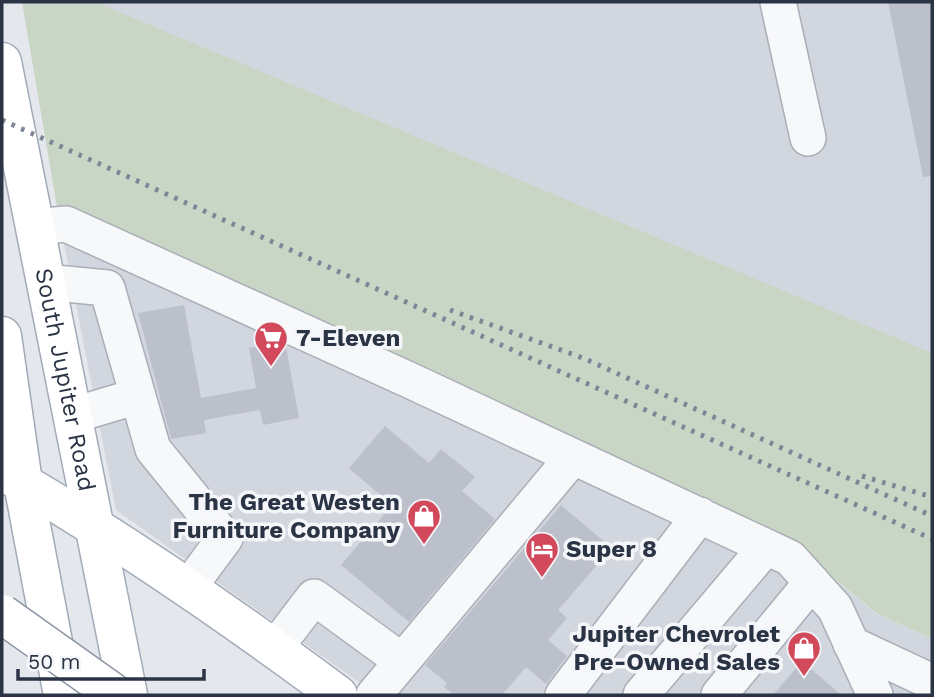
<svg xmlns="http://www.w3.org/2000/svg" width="934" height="697" viewBox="0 0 934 697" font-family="'Work Sans',sans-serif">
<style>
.built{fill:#d2d6de}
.green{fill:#c9d6c5}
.building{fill:#bbc0ca}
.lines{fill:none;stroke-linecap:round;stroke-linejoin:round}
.minor-casing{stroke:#a9aeb7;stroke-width:38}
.major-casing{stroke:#a3abb8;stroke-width:41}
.minor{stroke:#f7f8fa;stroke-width:35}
.major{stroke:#fff;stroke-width:38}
.rail{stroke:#7d8696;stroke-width:5;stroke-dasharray:3.5 7;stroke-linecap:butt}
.highway-bridge-casing{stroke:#8b94a3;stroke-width:41;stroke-linecap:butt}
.highway-bridge{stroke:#fff;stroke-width:38}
.labels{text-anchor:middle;stroke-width:7;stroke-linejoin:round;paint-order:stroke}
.poi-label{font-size:24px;font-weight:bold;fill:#2b3445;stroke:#f4f6f9;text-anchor:start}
.street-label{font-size:24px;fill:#2b3445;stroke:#f4f6f9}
</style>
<rect width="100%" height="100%" fill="#e4e7ec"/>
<!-- built -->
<path class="built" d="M82 2H932V430Z
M57 207 787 539 875 613 932 639V695H377L116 510Z"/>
<!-- green -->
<path class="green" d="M22 2H95L932 353V639L876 613 787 539 57 207Z"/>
<!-- building -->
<path class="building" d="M888 2H932V176L923 177Z
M184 305 201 398 256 388 249 348 279 343 286 346 299 418 263 425 260 410 204 420 206 433 171 439 138 313Z
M385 426 429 463 441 449 475 477 462 491 495 519 409 622 341 565 392 505 349 468Z
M561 505 612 548 558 610 567 618 548 640 567 656 546 684 526 667 502 695H454L444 687 447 683 425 665Z
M802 661 841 695H773Z"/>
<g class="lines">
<!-- minor casing -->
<g class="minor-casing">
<path id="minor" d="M778 2 808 138
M34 227 66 224 407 379 790 558 835 608 875 695
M45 282 107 288 153 449 225 538 188 588
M74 415 138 396
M851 644 932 682
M275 648 314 597 402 661
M374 695 572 458
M563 695 700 515
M641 695 766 547
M719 695 812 582"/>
</g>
<!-- major casing -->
<g class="major-casing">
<g id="major">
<path id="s1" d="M2 62 128 695"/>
<path d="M2 336 23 483 63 695"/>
<path d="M2 471C119 538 230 615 338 695"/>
</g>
</g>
<!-- minor -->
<use href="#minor" class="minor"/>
<!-- major -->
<use href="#major" class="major"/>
<!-- rail -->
<path class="rail" d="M2 120 932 539
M450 310 583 358 932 516
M862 476 932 497"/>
<!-- highway-bridge casing -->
<g class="highway-bridge-casing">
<path id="highway-bridge" d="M2 614 116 695"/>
</g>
<!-- highway-bridge -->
<use href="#highway-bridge" class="highway-bridge"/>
</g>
<!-- icons -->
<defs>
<g id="supermarket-pin" transform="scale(1.75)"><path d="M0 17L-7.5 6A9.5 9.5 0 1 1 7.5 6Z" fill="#d1495b" stroke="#f4f6f9"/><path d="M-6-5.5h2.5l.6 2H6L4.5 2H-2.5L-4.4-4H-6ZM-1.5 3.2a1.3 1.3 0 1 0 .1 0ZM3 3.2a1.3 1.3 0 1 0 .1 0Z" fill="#fff"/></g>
<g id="shop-pin" transform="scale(1.75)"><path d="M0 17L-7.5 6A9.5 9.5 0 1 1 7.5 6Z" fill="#d1495b" stroke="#f4f6f9"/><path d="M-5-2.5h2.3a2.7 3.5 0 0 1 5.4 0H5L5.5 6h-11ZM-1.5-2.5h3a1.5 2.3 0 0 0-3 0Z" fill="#fff"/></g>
<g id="hotel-pin" transform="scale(1.75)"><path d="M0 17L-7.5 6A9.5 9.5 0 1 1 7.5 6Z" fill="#d1495b" stroke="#f4f6f9"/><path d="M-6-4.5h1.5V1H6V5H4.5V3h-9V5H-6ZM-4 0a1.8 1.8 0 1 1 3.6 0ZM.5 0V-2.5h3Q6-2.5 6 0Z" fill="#fff"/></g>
</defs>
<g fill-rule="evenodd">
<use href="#supermarket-pin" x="271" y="338"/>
<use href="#shop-pin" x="424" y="516"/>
<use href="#hotel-pin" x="542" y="549"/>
<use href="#shop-pin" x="804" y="648"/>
</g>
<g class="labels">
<!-- poi labels -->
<g class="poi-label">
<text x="296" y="346">7-Eleven</text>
<text x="400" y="510" text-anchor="end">The Great Westen<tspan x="400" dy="28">Furniture Company</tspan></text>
<text x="566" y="557">Super 8</text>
<text x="780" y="642" text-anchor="end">Jupiter Chevrolet<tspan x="780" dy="28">Pre-Owned Sales</tspan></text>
</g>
<!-- street labels -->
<g class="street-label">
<text dy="8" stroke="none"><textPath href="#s1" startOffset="324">South Jupiter Road</textPath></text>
</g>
</g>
<!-- border -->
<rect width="934" height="697" fill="none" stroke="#2b3445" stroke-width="7"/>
<!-- scale -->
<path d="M18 669v10h186v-10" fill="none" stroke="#2b3445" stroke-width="3.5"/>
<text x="28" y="669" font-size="21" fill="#2b3445" stroke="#f4f6f9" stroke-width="5" paint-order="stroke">50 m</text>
</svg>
